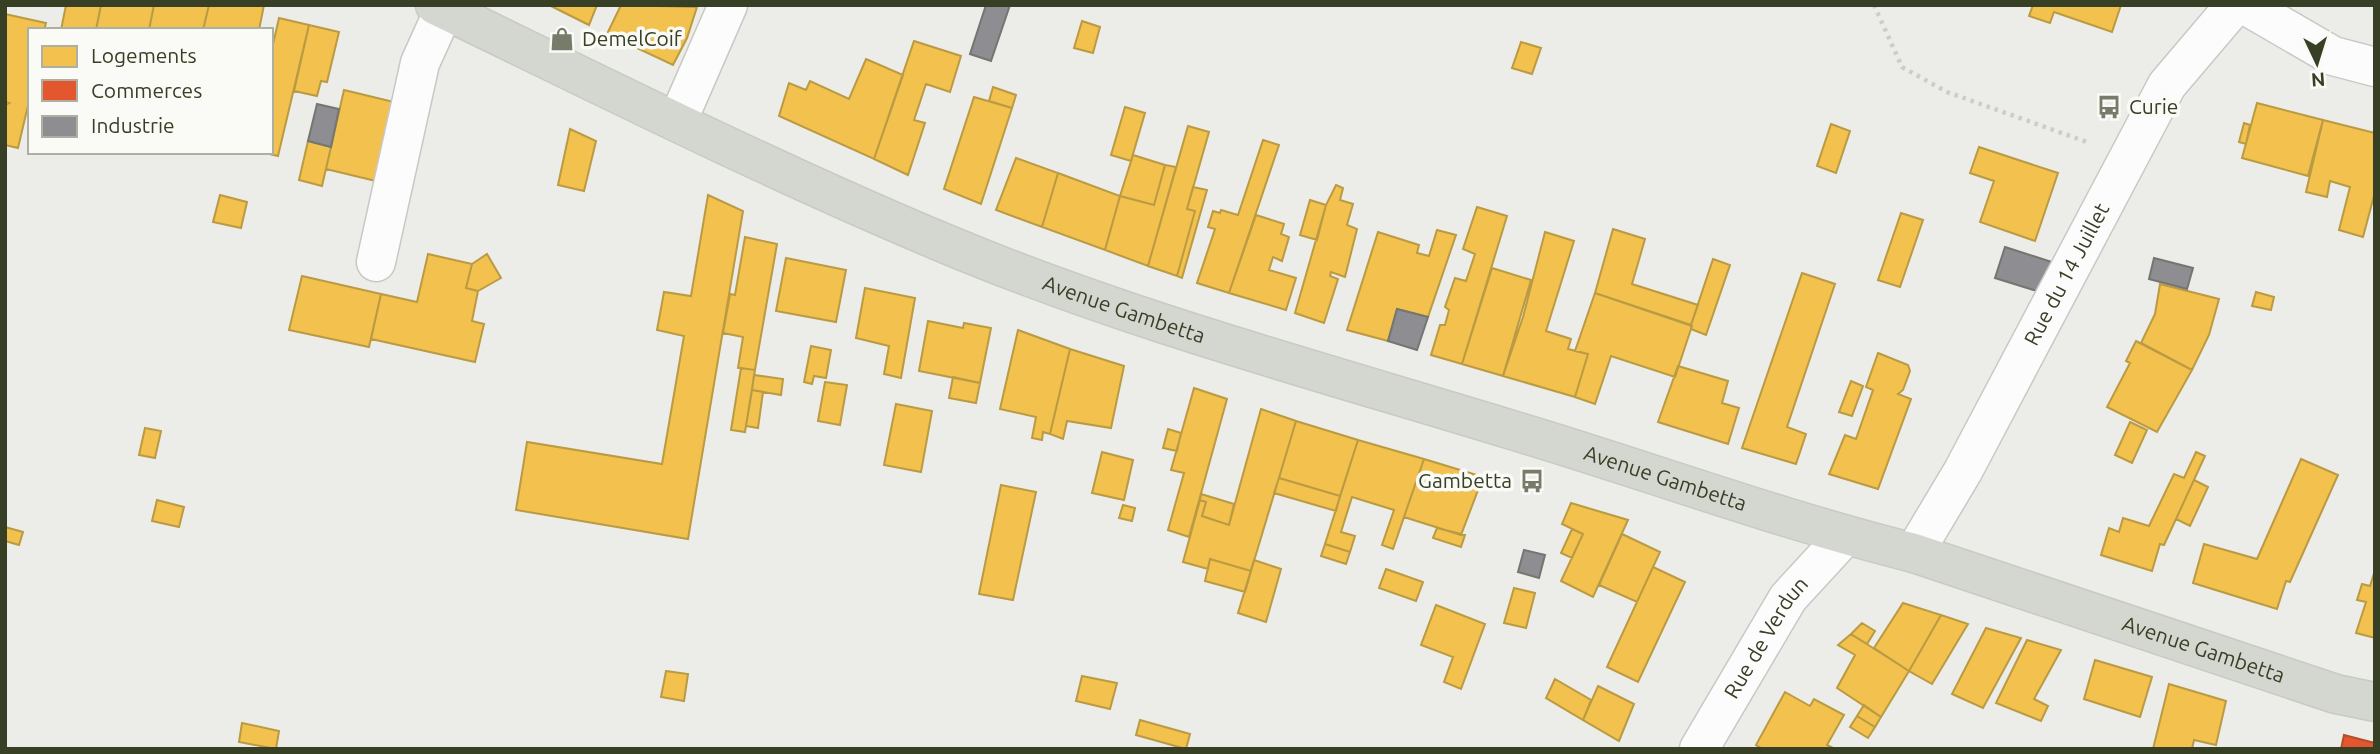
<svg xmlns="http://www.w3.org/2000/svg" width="2380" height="754" viewBox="0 0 2380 754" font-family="Ubuntu,sans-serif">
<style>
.homes{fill:#f2c14e;stroke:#ba9a42;stroke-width:2}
.shops{fill:#e4572e;stroke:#b0502b;stroke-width:2}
.industry{fill:#8d8d92;stroke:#737671;stroke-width:2}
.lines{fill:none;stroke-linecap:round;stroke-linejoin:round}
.minor-casing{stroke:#c8c9c5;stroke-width:41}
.major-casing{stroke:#c8cac3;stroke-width:41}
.path{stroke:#cbcec6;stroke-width:4.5;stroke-dasharray:3.5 5;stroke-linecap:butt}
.minor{stroke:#fcfcfc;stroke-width:38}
.major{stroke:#d4d6d0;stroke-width:38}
.labels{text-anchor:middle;stroke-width:7;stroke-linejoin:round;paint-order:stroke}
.poi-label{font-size:21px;fill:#373f25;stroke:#fafaf6;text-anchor:start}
.street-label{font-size:21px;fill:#373f25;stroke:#fafaf6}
</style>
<rect width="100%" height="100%" fill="#ecece8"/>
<!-- homes -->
<path class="homes" d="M66 5H101L96 30H61Z
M101 5H154L149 30H96Z
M154 5H209L203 30H149Z
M209 5H264L259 30H203Z
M549 5H597L589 25Z
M621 5 697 7 687 38 673 65 607 34Z
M2033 5H2032H2121L2112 32 2054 12 2050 23 2029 16Z
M5 14 46 23 44 30H30V97L18 148 5 145V105L9 103 5 102Z
M279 18 309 25 278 156 261 152H271V53Z
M1082 21 1100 27 1093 53 1074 48Z
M309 25 339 32 327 82 321 81 317 96 294 91Z
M914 41 961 56 950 92 926 84 914 120 925 123 908 175 874 159Z
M1521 42 1541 48 1532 74 1512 68Z
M866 59 903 75 874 159 779 116 789 83 806 90 810 81 849 99Z
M993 87 1016 95 1012 108 989 101Z
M344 90 398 103 380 182 326 169Z
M974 97 1012 108 981 204 944 189Z
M2257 103 2323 120 2308 176 2242 158Z
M1125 107 1145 113 1131 161 1111 155Z
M2323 120 2375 133V192L2363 237 2339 230 2350 187 2330 181 2327 197 2306 192Z
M2244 123 2250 125 2246 144 2239 142Z
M1831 124 1850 131 1836 173 1817 166Z
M1188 126 1209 132 1187 209 1195 211 1177 276 1148 266Z
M570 129 596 141 584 191 558 185Z
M1263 140 1279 145 1229 293 1197 283 1215 229 1208 227 1213 211 1220 213 1221 210 1238 215Z
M308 141 331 147 322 186 299 180Z
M1979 147 2058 173 2035 241 1980 222 1994 181 1970 173Z
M1133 155 1165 165 1154 205 1120 196Z
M1016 158 1058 173 1042 227 996 210Z
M1165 165 1176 167 1148 266 1105 250 1120 196 1154 205Z
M1058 173 1120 196 1105 250 1042 227Z
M1336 185 1343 188 1340 200 1353 204 1347 225 1357 229 1345 277 1331 272 1330 276 1338 279 1324 323 1295 313 1326 205Z
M1193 187 1207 190 1182 278 1177 276 1195 211 1187 209Z
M220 195 247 202 241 228 213 222Z
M708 195 743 211 688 539 516 510 527 442 662 464 684 336 657 330 664 292 691 296Z
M1310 200 1326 205 1317 240 1300 235Z
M1477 207 1507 216 1462 364 1431 355 1440 325H1445L1449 310 1445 307 1455 278 1466 281 1475 254 1463 249Z
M1901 213 1923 220 1900 287 1878 280Z
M1256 215 1284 224 1281 234 1289 237 1282 261 1273 257 1269 270 1296 278 1286 310 1229 293Z
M1613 229 1645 239 1632 284 1698 305 1691 325 1595 293Z
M1437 230 1456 235 1428 317 1397 309 1388 341 1347 330 1378 232 1419 245 1417 253 1429 256Z
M1545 232 1574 241 1546 331 1571 339 1568 349 1588 354 1575 397 1503 376 1523 317Z
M745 237 777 244 755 370 738 368 743 337 723 333 730 294 735 295Z
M428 254 472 264 466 288 478 291 472 321 484 324 475 362 371 339 381 294 417 302Z
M487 254 501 278 478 291 466 288 472 264Z
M786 258 846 270 836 322 776 311Z
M1713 259 1730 265 1706 335 1691 329V325Z
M1492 268 1531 280 1503 376 1462 364Z
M1802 273 1835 284 1787 427 1806 434 1796 464 1742 448Z
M302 276 381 294 369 347 289 330Z
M2160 284 2219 299 2209 335 2192 370 2141 343 2155 314Z
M865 288 915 298 901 378 884 374 889 346 856 338Z
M2256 292 2274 297 2271 310 2252 306Z
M1595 293 1692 326 1675 377 1611 356 1595 404 1575 397 1588 354 1575 351Z
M928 321 963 328 964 323 991 328 980 383 919 371Z
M1018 330 1070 349 1050 434 1043 432 1042 440 1032 438 1036 417 1000 409Z
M2136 341 2192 370 2157 432 2107 407 2130 363 2126 361Z
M811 346 831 350 826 378 814 376 812 384 804 382Z
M1070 349 1124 366 1111 428 1067 421 1063 439 1050 434Z
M1878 353 1908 365 1910 371 1903 390 1898 394 1911 399 1878 489 1829 474 1845 435 1856 439 1873 390 1866 387Z
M1678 366 1728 381 1722 403 1739 408 1728 444 1658 422Z
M741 368 755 370 745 432 731 430Z
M754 375 783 379 781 395 752 390Z
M953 377 980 383 976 403 949 398Z
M1851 381 1863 386 1852 416 1839 412Z
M825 382 847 385 840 425 818 421Z
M1194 388 1227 399 1189 537 1168 530 1184 473 1171 470Z
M752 390 763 392 758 428 746 426Z
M896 404 932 411 921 472 884 465Z
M1261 409 1296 421 1251 571 1210 559 1208 569 1183 562 1200 500 1206 502 1202 516 1229 525Z
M1296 421 1358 440 1340 496 1279 478Z
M2130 422 2147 430 2132 463 2115 455Z
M145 428 161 431 155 458 139 455Z
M1168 429 1181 433 1177 451 1163 448Z
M1358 440 1424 459 1393 549 1382 545 1394 510 1352 497 1341 532 1355 536 1350 552 1325 544Z
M1102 452 1133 460 1124 500 1092 493Z
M2196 452 2205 456 2164 545 2160 544 2152 571 2101 555 2109 528 2119 532 2123 518 2149 526 2174 474 2184 478Z
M1424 459 1483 477 1461 535 1404 517Z
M2301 459 2338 475 2290 582 2286 581 2277 609 2193 583 2204 544 2257 559Z
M1279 478 1340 496 1336 511 1274 493Z
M2194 480 2208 487 2190 526 2176 519Z
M1001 485 1036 492 1013 600 979 594Z
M1201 494 1234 504 1229 525 1202 516 1206 502 1200 500Z
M157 500 184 507 179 527 152 521Z
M1571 503 1628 520 1593 597 1561 581 1583 534 1562 524Z
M1123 505 1135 508 1132 521 1119 518Z
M5 527 23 532 19 545 5 541Z
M1437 528 1465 535 1461 547 1433 538Z
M1572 529 1583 534 1572 558 1561 553Z
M1622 534 1660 552 1637 602 1599 585Z
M1325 544 1350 552 1346 564 1321 556Z
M1210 559 1251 571 1245 592 1205 581Z
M1254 560 1281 569 1266 622 1238 613Z
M1653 567 1685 582 1638 682 1607 667Z
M1386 569 1423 582 1416 601 1379 588Z
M2375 570V638L2356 633 2366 602 2357 600 2362 584 2370 586Z
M1514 588 1535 593 1526 628 1504 623Z
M1903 603 1941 615 1909 671 1874 648Z
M1436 605 1485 624 1461 689 1444 682 1453 657 1421 645Z
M1941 615 1968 624 1932 684 1909 671Z
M1862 623 1875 631 1867 644 1851 634Z
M1986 628 2021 638 1983 708 1952 694Z
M1851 634 1909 671 1881 717 1837 688 1855 655 1838 645Z
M2027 640 2061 650 2034 699 2048 706 2041 721 1996 703Z
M2095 660 2152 677 2140 717 2084 699Z
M666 671 688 674 684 701 661 697Z
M1082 676 1117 683 1110 709 1076 701Z
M1555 679 1591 700 1583 720 1546 698Z
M2169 684 2226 701 2216 745 2194 740 2192 749H2153Z
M1598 686 1634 704 1619 741 1583 720Z
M1785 692 1810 706 1814 699 1844 715 1827 745 1835 749H1763L1756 745Z
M1864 705 1881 717 1875 727 1857 716Z
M1857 716 1875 727 1868 738 1850 727Z
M1140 720 1190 734 1186 749 1136 735Z
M242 723 279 731 276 749 239 742Z"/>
<!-- shops -->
<path class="shops" d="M2344 735 2375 743V749H2341Z"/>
<!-- industry -->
<path class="industry" d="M986 5H1010L991 61 970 54Z
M317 104 339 109 331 147 308 141Z
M2005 247 2055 263 2040 292 1995 278Z
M2154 258 2193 268 2187 289 2149 279Z
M1397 309 1428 317 1417 350 1388 341Z
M1524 550 1545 555 1539 578 1518 572Z"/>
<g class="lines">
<!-- minor casing -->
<g class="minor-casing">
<g id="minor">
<path d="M2245 5 2333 56 2375 67"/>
<path d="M677 122 728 5"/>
<path d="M376 262 420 63 444 10"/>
<path id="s1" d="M1914 553 1963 471 2167 85 2235 5"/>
<path id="s2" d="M1699 749 1788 598 1845 536"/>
</g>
</g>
<!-- major casing -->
<g class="major-casing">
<g id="major">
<path id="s3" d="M435 5C602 86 768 169 939 241 1124 319 1319 371 1512 430 1646 470 1778 519 1914 553L2336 694 2375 702"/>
</g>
</g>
<!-- path -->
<path class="path" d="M1874 5 1902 67 1947 92 2087 142"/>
<!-- minor -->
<use href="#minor" class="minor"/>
<!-- major -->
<use href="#major" class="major"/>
</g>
<!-- icons -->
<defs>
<g id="shop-bare" transform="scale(1.89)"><path d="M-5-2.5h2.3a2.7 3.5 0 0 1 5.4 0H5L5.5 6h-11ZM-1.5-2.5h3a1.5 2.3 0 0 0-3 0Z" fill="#767c69" stroke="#fafaf6" stroke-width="2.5" paint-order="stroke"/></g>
<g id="bus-bare" transform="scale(1.89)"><path d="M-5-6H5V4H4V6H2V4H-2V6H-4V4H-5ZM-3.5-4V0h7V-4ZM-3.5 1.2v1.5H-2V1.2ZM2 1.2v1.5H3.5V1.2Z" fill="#767c69" stroke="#fafaf6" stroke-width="2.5" paint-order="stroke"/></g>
</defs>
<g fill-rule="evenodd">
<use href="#shop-bare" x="562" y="39"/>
<use href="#bus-bare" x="2109" y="107"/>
<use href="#bus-bare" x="1532" y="481"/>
</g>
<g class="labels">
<!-- poi labels -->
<g class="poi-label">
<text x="582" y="46">DemelCoif</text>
<text x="2129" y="114">Curie</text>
<text x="1512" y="488" text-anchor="end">Gambetta</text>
</g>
<!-- street labels -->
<g class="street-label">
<text dy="7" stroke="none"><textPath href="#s1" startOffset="318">Rue du 14 Juillet</textPath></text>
<text dy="7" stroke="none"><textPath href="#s3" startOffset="754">Avenue Gambetta</textPath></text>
<text dy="7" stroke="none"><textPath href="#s3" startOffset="1321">Avenue Gambetta</textPath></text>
<text dy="7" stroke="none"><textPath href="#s2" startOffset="130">Rue de Verdun</textPath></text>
<text dy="7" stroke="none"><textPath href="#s3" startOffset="1886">Avenue Gambetta</textPath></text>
</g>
</g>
<!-- border -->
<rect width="2380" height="754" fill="none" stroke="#373f25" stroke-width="14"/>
<!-- legend -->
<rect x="28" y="28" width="245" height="126" fill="#fafaf6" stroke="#acafa2" stroke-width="2"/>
<rect x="42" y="46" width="35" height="21" fill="#f2c14e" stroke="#acafa2" stroke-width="2"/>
<text x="91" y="63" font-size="21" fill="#373f25">Logements</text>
<rect x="42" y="80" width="35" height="21" fill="#e4572e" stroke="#acafa2" stroke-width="2"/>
<text x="91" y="98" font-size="21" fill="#373f25">Commerces</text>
<rect x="42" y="116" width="35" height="21" fill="#8d8d92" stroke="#acafa2" stroke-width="2"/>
<text x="91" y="133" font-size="21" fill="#373f25">Industrie</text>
<!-- north arrow -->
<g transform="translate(2317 63) rotate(176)" stroke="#fafaf6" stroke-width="5" paint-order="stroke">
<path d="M0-5L12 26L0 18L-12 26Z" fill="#373f25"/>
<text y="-10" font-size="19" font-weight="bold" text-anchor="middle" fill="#373f25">N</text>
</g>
</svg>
